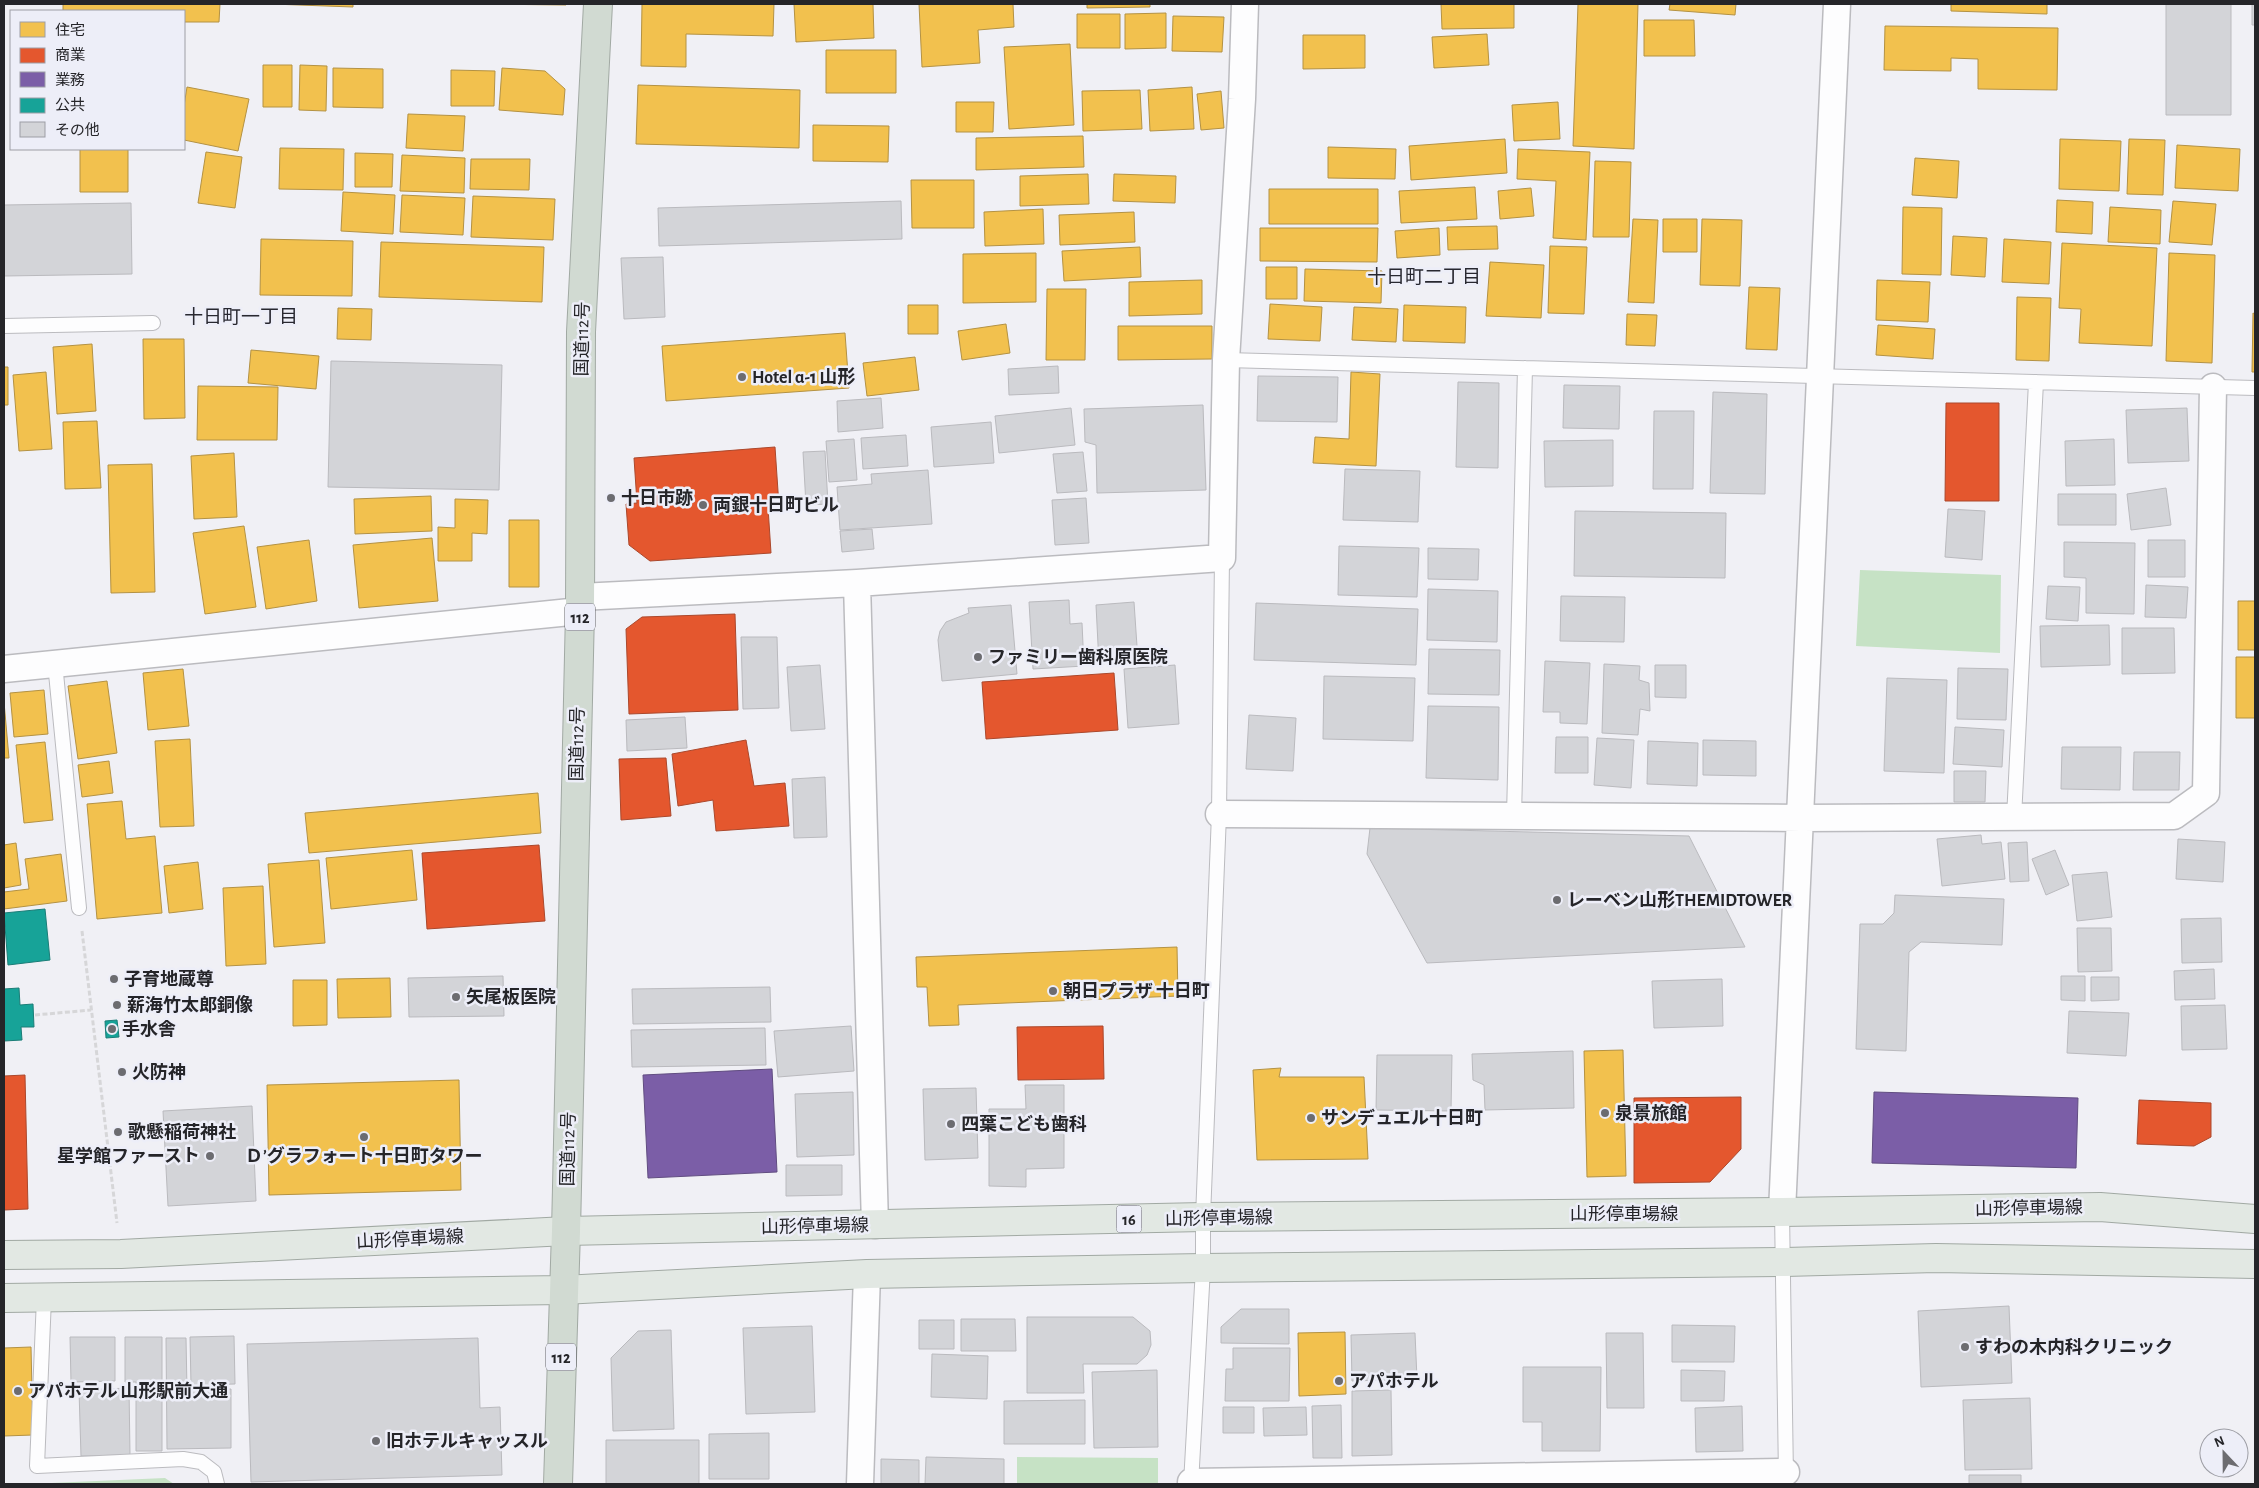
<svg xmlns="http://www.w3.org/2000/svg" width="2259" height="1488" viewBox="0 0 2259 1488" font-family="'Alegreya Sans','Noto Sans JP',sans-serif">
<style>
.green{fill:#c6e2c5}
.homes{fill:#f2c14e;stroke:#b49243}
.shops{fill:#e4572e;stroke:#ab482c}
.offices{fill:#7b5ea7;stroke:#614d81}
.public{fill:#17a398;stroke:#1b7d77}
.building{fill:#d3d4d8;stroke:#bababe}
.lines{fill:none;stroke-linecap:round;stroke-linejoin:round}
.lane-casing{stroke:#bbbbbf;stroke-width:16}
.street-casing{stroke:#bbbbbf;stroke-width:29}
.primary-casing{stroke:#a1a9a3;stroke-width:30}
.highway-casing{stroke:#a1a9a3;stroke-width:30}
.path{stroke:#d6d6d8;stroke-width:3;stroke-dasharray:5 2.5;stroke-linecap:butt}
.lane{stroke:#fdfdfe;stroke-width:14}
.street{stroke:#fdfdfe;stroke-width:26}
.primary{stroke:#e2e8e3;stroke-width:28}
.highway{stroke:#d1dad2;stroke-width:28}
.poi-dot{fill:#6c6c70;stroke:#edeef8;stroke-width:2}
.labels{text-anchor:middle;stroke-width:5;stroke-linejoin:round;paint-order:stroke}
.shield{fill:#edeef8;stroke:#616167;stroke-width:1}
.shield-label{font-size:16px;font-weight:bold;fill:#252529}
.street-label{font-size:18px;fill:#252529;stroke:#edeef8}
.poi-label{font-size:18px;font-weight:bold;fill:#252529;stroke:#edeef8;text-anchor:start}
.neighbourhood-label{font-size:19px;fill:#282830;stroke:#edeef8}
</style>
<rect width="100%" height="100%" fill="#f0f0f5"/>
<!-- green -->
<path class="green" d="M1860 570 2001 575 2000 653 1856 646Z
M1017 1457 1158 1458V1484H1017Z
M165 1478 174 1484H51V1483Z"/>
<!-- homes -->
<path class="homes" d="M63 4H220L219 22H184V11H63Z
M272 4H353V7Z
M481 4H566V5Z
M642 4H774L773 36 686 34V67L641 66Z
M794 4H873L874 38 796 42Z
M919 4H1013L1014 27 978 30 980 63 922 67Z
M1087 4H1150V7L1087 8Z
M1441 4H1514V28L1442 29Z
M1578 4H1638L1634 149 1573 146Z
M1670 4H1736L1735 15 1669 10Z
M1951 4H2047V14L1951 11Z
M1166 13V48L1125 49V14Z
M1077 14H1120V48H1077Z
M1173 16 1224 17 1222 52 1172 51Z
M1644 20H1694L1695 56H1644Z
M1885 26 2058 28 2057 90 1978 89V59L1951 58V71L1884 70Z
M1487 34 1489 65 1434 68 1432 37Z
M1303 35H1365V68L1303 69Z
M1070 44 1074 125 1009 129 1004 47Z
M826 50H896V93H826Z
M263 65H292V107H263Z
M300 65 327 66 326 111 299 110Z
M333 68 383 69V108L333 107Z
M502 68 545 71 565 89 563 115 499 110Z
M451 70 495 71 494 106H451Z
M638 85 800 90 799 148 636 144Z
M187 87 249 99 238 151 184 140V106Z
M1192 87 1194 129 1150 131 1148 90Z
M1140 90 1142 129 1083 131 1082 91Z
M1221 91 1224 128 1201 130 1197 94Z
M956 102H994L993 132H956Z
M1558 102 1560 139 1514 141 1512 105Z
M408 114 465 116 463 151 406 148Z
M813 125 889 126 888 162 813 161Z
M1083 136 1084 167 976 170V138Z
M1505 139 1507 173 1411 180 1409 146Z
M2060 139 2121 141 2119 191 2059 189Z
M2129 139 2165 140 2163 195 2127 194Z
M2177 145 2240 149 2238 191 2175 188Z
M1328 147 1396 149 1395 179 1328 178Z
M280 148 344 149 343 190 279 189Z
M80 149H128V192H80Z
M1518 149 1590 152 1586 240 1553 238 1556 181 1517 179Z
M206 152 242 157 235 208 198 203Z
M355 153 393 154 392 187H355Z
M402 155 465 158 464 193 400 191Z
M1915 158 1959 161 1957 198 1912 195Z
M471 159H530L529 190 470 189Z
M1595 161 1631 162 1629 237H1593Z
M1088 174 1089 204 1020 206V176Z
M1114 174 1176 176 1175 203 1113 201Z
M911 180H974V228H912Z
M1475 187 1477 219 1401 223 1399 191Z
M1531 188 1534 216 1500 219 1498 191Z
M1269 189H1378V224H1269Z
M343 192 395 195 393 234 341 231Z
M402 195 465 198 463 235 400 232Z
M473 196 555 199 553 240 471 237Z
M2057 200 2093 202 2092 234 2056 232Z
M2173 201 2216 204 2212 245 2169 242Z
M1903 207 1942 208 1941 275 1902 274Z
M2110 207 2161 210 2160 244 2108 242Z
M1043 209 1044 244 985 246 984 212Z
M1134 212 1135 242 1060 245 1059 215Z
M1633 219 1658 220 1654 303 1628 302Z
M1663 219H1697V252H1663Z
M1702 219 1742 220 1740 286 1700 285Z
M1497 226 1498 249 1448 250 1447 227Z
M1260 228H1378L1377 262 1260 261Z
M1439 228 1440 255 1397 258 1395 231Z
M1953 236 1987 238 1985 277 1951 275Z
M261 239 353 241 352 296 260 295Z
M2004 239 2051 242 2049 284 2002 282Z
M381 242 544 247 542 302 379 297Z
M2062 243 2157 248 2152 346 2079 343 2081 309 2059 308Z
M1550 246 1587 247 1584 314 1548 313Z
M1140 247 1141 277 1064 281 1062 251Z
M1036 253V302L963 303V254Z
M2169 253 2215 255 2212 363 2166 361Z
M1490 262 1544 265 1541 318 1486 316Z
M1266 267H1297V299H1266Z
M1305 269 1382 271 1381 303 1304 301Z
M1202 280V314L1129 316V282Z
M1877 280 1930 282 1928 322 1876 320Z
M1749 287 1780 288 1777 350 1746 349Z
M1047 289H1086L1085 360H1046Z
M2017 297 2051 298 2049 361 2016 360Z
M1270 304 1322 307 1320 341 1268 339Z
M908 305H938V334H908Z
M1404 305 1466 307 1465 343 1403 341Z
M1354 307 1398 309 1396 342 1352 340Z
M338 308 372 309 371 340 337 339Z
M2253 313 2255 314V372H2252Z
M1627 314 1657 315 1655 346 1626 345Z
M1006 324 1010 353 962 360 958 331Z
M1878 325 1935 329 1933 359 1876 355Z
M1118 326H1212V359L1118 360Z
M845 333 849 388 666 401 662 346Z
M143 339H184L185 418 144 419Z
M92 344 96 411 57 414 53 347Z
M251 350 319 356 316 389 248 383Z
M915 357 919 390 867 396 863 363Z
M4 367H8V405H4Z
M46 372 52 449 19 451 13 375Z
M1351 372 1380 374 1376 466 1313 463 1315 437 1349 439Z
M198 386 278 387 277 440H197Z
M97 421 101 488 65 489 63 422Z
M234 453 237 517 194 519 191 456Z
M152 464 155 592 111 593 108 465Z
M431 496 432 531 355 534 354 499Z
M455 499 488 500 487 534 472 533V561H438V527L455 528Z
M509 520H539V587H509Z
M244 526 256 607 205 614 193 533Z
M432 538 438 601 359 608 353 545Z
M309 540 317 601 266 609 257 547Z
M2238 601H2255V650H2238Z
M2236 657H2255V718H2236Z
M183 669 189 726 148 730 143 673Z
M107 681 117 753 78 759 68 686Z
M44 690 48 734 14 737 10 693Z
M4 702 9 758H4Z
M190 739 194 826 160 827 155 741Z
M45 742 53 820 24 823 16 745Z
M109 761 113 793 82 797 78 765Z
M538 793 541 833 309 853 305 813Z
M122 801 126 839 155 836 162 913 97 919 87 804Z
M16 843 21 885 4 888V845Z
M412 850 417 900 331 909 326 858Z
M61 854 67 901 4 909V892L29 889 25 859Z
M319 860 325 943 274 947 268 864Z
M198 862 203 909 169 913 164 866Z
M263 886 266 964 226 966 223 888Z
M1177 947 1178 996 958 1005 959 1025 929 1026 927 987H917L916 957Z
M390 978 391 1017 338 1018 337 979Z
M293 980H327V1025L293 1026Z
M1623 1050 1626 1176 1587 1177 1584 1051Z
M1281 1068 1279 1077H1364L1368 1159 1257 1160 1253 1070Z
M459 1080 461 1190 269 1195 267 1085Z
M1345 1332 1346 1394 1299 1396 1298 1333Z
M31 1347 33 1435 4 1436V1348Z"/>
<!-- shops -->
<path class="shops" d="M1946 403H1999V501H1945Z
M775 447 779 506 768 507 771 553 650 561 629 545 626 504 637 503 634 458Z
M735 614 738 710 629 714 626 629 642 617Z
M1114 673 1118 730 986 739 982 682Z
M746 740 754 786 785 783 789 826 716 831 713 800 678 806 672 754Z
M666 758 671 816 621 820 619 759Z
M539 845 545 921 427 929 422 853Z
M1103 1026 1104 1079 1018 1080 1017 1027Z
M25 1075 28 1209 4 1210V1076Z
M1741 1097V1149L1710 1182 1634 1183V1098Z
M2139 1100 2211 1103V1137L2194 1146 2137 1144Z"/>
<!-- offices -->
<path class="offices" d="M772 1069 777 1172 648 1178 643 1075Z
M1874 1092 2078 1098 2076 1168 1872 1163Z"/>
<!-- public -->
<path class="public" d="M45 909 50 960 8 965 4 913Z
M19 988 20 1005 33 1004 34 1027H21L22 1040 4 1041V989Z
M117 1020 119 1037 106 1038 105 1021Z"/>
<!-- building -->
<path class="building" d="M2166 4H2231V115H2166Z
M2252 4H2255V25H2252Z
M901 201 902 239 659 246 658 208Z
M131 203 132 274 4 276V205Z
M663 257 665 317 624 319 621 258Z
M331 361 502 365 499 490 328 487Z
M1058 366 1059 393 1009 395 1008 369Z
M1258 376 1338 377 1337 422 1257 421Z
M1458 382 1499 383 1498 468 1456 467Z
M1564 385 1620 386 1619 429 1563 428Z
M1713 392 1767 394 1765 494 1710 493Z
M881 398 883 428 838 432 837 401Z
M1203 405 1206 490 1097 493 1096 445 1085 442 1084 409Z
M1071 408 1075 445 999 453 995 416Z
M2187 408 2189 461 2128 463 2126 410Z
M1654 411H1694L1693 489H1653Z
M991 422 994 463 934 467 931 427Z
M906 435 908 466 863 469 861 438Z
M854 439 857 480 829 482 826 441Z
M2114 439 2115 485 2066 486 2065 441Z
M1613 440V486L1545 487 1544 441Z
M825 451 828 504 806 505 803 452Z
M1083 452 1087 491 1057 493 1053 454Z
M1345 469 1420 471 1418 522 1343 520Z
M928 470 932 524 840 530 837 487 872 484 871 474Z
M2166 488 2171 525 2131 530 2127 494Z
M2058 494H2116V525H2058Z
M1086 498 1089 543 1055 545 1052 500Z
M1948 509 1985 511 1982 560 1945 557Z
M1575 511 1726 513 1725 578 1574 576Z
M872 529 874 549 842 552 840 531Z
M2148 540H2185V577H2148Z
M2064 542 2135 543 2134 614 2086 613V578L2064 577Z
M1339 546 1419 548 1417 597 1338 595Z
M1428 548 1479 549 1478 580 1428 579Z
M2146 585 2188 587 2186 618 2145 617Z
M2048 586 2080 587 2078 621 2046 619Z
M1428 589 1498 591 1497 642 1427 640Z
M1561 596 1625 597 1624 642 1560 641Z
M1069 600 1070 624 1082 623 1084 666 1033 669 1029 602Z
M1134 602 1138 661 1099 664 1096 605Z
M1256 603 1418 609 1416 665 1254 660Z
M1011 605 1017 674 942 681 938 640 940 631 946 622 969 613 968 608Z
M2109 625 2110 665 2041 667 2040 626Z
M2122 628H2174L2175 673 2122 674Z
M741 637H777L779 708 743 709Z
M1429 649 1500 650 1499 695 1428 694Z
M1545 661 1590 663 1587 724 1560 723V712H1543Z
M1604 664 1640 666 1639 680 1649 683 1650 711 1640 709 1638 735 1602 733Z
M820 665 825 729 791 731 787 667Z
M1175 665 1179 724 1128 728 1124 669Z
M1655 665H1686V698L1655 697Z
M1958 668 2008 669 2006 720 1957 719Z
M1324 676 1415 678 1413 741 1323 739Z
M1887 678 1947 680 1944 773 1884 771Z
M1428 706 1499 707 1498 780 1426 778Z
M1249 715 1296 718 1293 771 1246 769Z
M685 717 687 748 627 751 626 720Z
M1955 727 2004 730 2002 767 1953 764Z
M1556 737H1588V773H1555Z
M1597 738 1634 740 1631 788 1594 785Z
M1703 740 1756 741V776L1703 775Z
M1648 741 1698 743 1697 786 1647 784Z
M2062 747H2121L2120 790 2061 789Z
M2134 752H2180L2179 790H2133Z
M1954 771H1986L1985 802H1954Z
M825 777 827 837 794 838 792 779Z
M1370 828 1689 836 1745 947 1427 963 1367 854Z
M1981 835 1982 844 2001 842 2005 879 1942 886 1937 839Z
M2178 839 2225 842 2223 882 2176 879Z
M2027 842 2029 881 2010 882 2008 843Z
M2055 850 2069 885 2046 895 2032 859Z
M2107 872 2112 917 2077 921 2072 875Z
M1895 895 2004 899 2002 945 1921 942 1909 952 1906 1051 1856 1049 1860 924H1883L1894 913Z
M2221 918 2222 962 2182 963 2181 919Z
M2077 928H2111L2112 971 2078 972Z
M2214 969 2215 999 2175 1000 2174 971Z
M503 976 504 1016 409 1017 408 978Z
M2061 976H2085V1001L2061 1000Z
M2091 977H2119V1000L2091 1001Z
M1722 979 1723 1026 1654 1028 1652 981Z
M770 987 771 1022 633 1024 632 989Z
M2225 1005 2227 1049 2182 1050 2181 1006Z
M2069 1011 2129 1013 2126 1056 2067 1053Z
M851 1026 854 1071 778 1077 774 1031Z
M765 1028 766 1065 632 1067 631 1030Z
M1573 1051 1574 1108 1485 1110 1484 1085 1473 1080 1472 1054Z
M1377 1055H1452L1451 1111 1376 1110Z
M1025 1085H1064V1168L1026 1169V1187L989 1186V1109H1026Z
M976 1088 978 1158 925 1160 923 1089Z
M853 1092 854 1155 797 1157 795 1094Z
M252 1106 256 1201 168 1206 163 1111Z
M786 1165H842V1195L786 1196Z
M2009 1306 2012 1383 1921 1387 1918 1311Z
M1241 1309H1289V1344L1221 1343V1327Z
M1027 1317H1133L1150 1331 1151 1345 1147 1355 1137 1364H1083L1084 1393H1027Z
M961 1319H1015L1016 1351H961Z
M919 1320H954V1349H919Z
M1672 1325 1735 1326 1734 1362H1672Z
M812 1326 815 1412 746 1414 743 1328Z
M671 1330 674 1429 613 1431 611 1358 638 1331Z
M1415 1333 1417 1379 1352 1381 1351 1335Z
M1606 1333H1643L1644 1408H1607Z
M234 1336 235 1384 191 1385 190 1337Z
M70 1337H115V1381L71 1382Z
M125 1337H162V1451H136V1382H125Z
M166 1338H186L187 1390 231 1389V1448L167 1449Z
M478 1338 480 1408 500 1407 502 1475 251 1482 247 1344Z
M1233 1348H1290L1289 1401H1225L1226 1369H1233Z
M932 1354 988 1356 987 1399 931 1397Z
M1523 1367H1601L1600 1451H1542V1422H1523Z
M1157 1370 1158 1447 1094 1448 1092 1372Z
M1681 1370 1725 1371 1724 1401H1681Z
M129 1388 130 1455 81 1456 79 1390Z
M1391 1390 1392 1455 1352 1456V1391Z
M2030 1398 2032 1469 1965 1470 1963 1400Z
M1085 1400V1444H1004V1401Z
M1341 1405 1342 1458H1313L1312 1406Z
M1742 1406 1743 1451 1696 1452 1695 1408Z
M1223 1407H1254V1433H1223Z
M1306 1407 1307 1435 1264 1436 1263 1408Z
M769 1433V1479H709V1434Z
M606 1440H699V1484H606Z
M926 1457 1004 1459V1484H925Z
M881 1459 919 1460V1484H881Z
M1969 1475H2021V1484H1969Z"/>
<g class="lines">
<!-- lane casing -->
<g class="lane-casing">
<path id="lane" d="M4 326 153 323
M1226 360 2255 388
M55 663 79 908
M1514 816 1525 368
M2014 818 2036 382
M1782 1212 1786 1477
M44 1298 37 1466 183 1459 201 1462 214 1472 217 1484
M1191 1484 1203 1268V1217L1219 814 1222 558"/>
</g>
<!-- street casing -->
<g class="street-casing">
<path id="street" d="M857 583 875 1225
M580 597 857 583 1222 558 1226 360 1242 99 1245 4
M4 669 580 611
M1219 814 1801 818 2174 816 2206 793 2213 387
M1782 1212 1837 4
M1191 1482 1786 1472
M860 1484 867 1274"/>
</g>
<!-- primary casing -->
<g class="primary-casing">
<path id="primary" d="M4 1255 121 1254 566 1231 1203 1217 1782 1212 2100 1207 2255 1219
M4 1298 563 1290 867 1274 1203 1268 1785 1262 1936 1258 2255 1264"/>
</g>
<!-- highway casing -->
<g class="highway-casing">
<path id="highway" d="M558 1484 566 1231 580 611 581 332 598 4"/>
</g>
<!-- path -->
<path class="path" d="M82 931 117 1223
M35 1015 91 1010"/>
<!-- lane -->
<use href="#lane" class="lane"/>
<!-- street -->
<use href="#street" class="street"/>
<!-- primary -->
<use href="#primary" class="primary"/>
<!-- highway -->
<use href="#highway" class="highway"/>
</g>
<!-- markers -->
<g class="poi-dot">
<circle cx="742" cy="377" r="5"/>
<circle cx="611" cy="498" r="5"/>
<circle cx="703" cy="505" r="5"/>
<circle cx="978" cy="657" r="5"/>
<circle cx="1557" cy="900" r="5"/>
<circle cx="114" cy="979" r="5"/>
<circle cx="1053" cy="991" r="5"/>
<circle cx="456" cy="997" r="5"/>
<circle cx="117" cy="1005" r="5"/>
<circle cx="112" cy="1029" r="5"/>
<circle cx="122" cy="1072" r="5"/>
<circle cx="1605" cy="1113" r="5"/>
<circle cx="1311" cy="1118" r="5"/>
<circle cx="951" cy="1124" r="5"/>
<circle cx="118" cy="1132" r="5"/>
<circle cx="364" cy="1137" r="5"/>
<circle cx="210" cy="1156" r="5"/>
<circle cx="1965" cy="1347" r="5"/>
<circle cx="1339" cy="1381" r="5"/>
<circle cx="18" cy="1391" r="5"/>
<circle cx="376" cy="1441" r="5"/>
</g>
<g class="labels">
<!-- shield labels -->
<g class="shield">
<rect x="565" y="603.5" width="30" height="27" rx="4"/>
<rect x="1116.5" y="1205.5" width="25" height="27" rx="4"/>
<rect x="546" y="1343.5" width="30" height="27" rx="4"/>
</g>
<g class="shield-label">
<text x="580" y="623">112</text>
<text x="1129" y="1225">16</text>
<text x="561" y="1363">112</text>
</g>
<!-- street labels -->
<g class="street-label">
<text transform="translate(582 339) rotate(-89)" y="6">国道112号</text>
<text transform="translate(577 744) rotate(-89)" y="6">国道112号</text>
<text transform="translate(568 1149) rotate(-89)" y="6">国道112号</text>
<text transform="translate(2029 1208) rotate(-1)" y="6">山形停車場線</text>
<text x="1624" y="1220">山形停車場線</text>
<text transform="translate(1219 1218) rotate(-1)" y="6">山形停車場線</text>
<text transform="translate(815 1226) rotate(-1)" y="6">山形停車場線</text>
<text transform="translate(410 1239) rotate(-3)" y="6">山形停車場線</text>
</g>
<!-- poi labels -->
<g class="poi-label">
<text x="752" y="383">Hotel α-1 山形</text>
<text x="621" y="504">十日市跡</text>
<text x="713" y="511">両銀十日町ビル</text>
<text x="988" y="663">ファミリー歯科原医院</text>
<text x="1567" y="906">レーベン山形THEMIDTOWER</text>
<text x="124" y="985">子育地蔵尊</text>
<text x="1063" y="997">朝日プラザ 十日町</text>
<text x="466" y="1003">矢尾板医院</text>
<text x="127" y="1011">薪海竹太郎銅像</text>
<text x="122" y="1035">手水舎</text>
<text x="132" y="1078">火防神</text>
<text x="1615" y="1119">泉景旅館</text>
<text x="1321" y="1124">サンデュエル十日町</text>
<text x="961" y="1130">四葉こども歯科</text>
<text x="128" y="1138">歌懸稲荷神社</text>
<text x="200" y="1162" text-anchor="end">星学館ファースト</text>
<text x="364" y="1162" text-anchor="middle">Ｄ’グラフォート十日町タワー</text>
<text x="1975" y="1353">すわの木内科クリニック</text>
<text x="1349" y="1387">アパホテル</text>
<text x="28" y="1397">アパホテル 山形駅前大通</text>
<text x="386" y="1447">旧ホテルキャッスル</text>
</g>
<!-- neighbourhood labels -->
<g class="neighbourhood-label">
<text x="1424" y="283">十日町二丁目</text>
<text x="241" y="323">十日町一丁目</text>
</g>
</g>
<!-- border -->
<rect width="2259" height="1488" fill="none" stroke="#252529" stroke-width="10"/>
<!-- legend -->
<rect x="10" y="10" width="175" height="140" fill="#edeef8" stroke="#9d9ea5"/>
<rect x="20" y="22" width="25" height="15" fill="#f2c14e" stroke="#9d9ea5"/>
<text x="55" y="35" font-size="15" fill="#252529">住宅</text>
<rect x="20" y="48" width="25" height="15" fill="#e4572e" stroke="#9d9ea5"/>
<text x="55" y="60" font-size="15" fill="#252529">商業</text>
<rect x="20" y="72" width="25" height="15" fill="#7b5ea7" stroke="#9d9ea5"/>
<text x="55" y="85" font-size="15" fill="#252529">業務</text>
<rect x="20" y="98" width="25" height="15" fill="#17a398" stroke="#9d9ea5"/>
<text x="55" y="110" font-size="15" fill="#252529">公共</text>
<rect x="20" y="122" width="25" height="15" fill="#d3d4d8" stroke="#9d9ea5"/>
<text x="55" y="135" font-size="15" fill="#252529">その他</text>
<!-- north arrow -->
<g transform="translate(2224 1453) rotate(338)"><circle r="24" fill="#edeef8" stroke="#9d9ea5"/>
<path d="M0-4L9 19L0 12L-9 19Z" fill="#6c6c70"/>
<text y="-8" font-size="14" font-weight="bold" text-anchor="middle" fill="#252529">N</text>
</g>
</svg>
